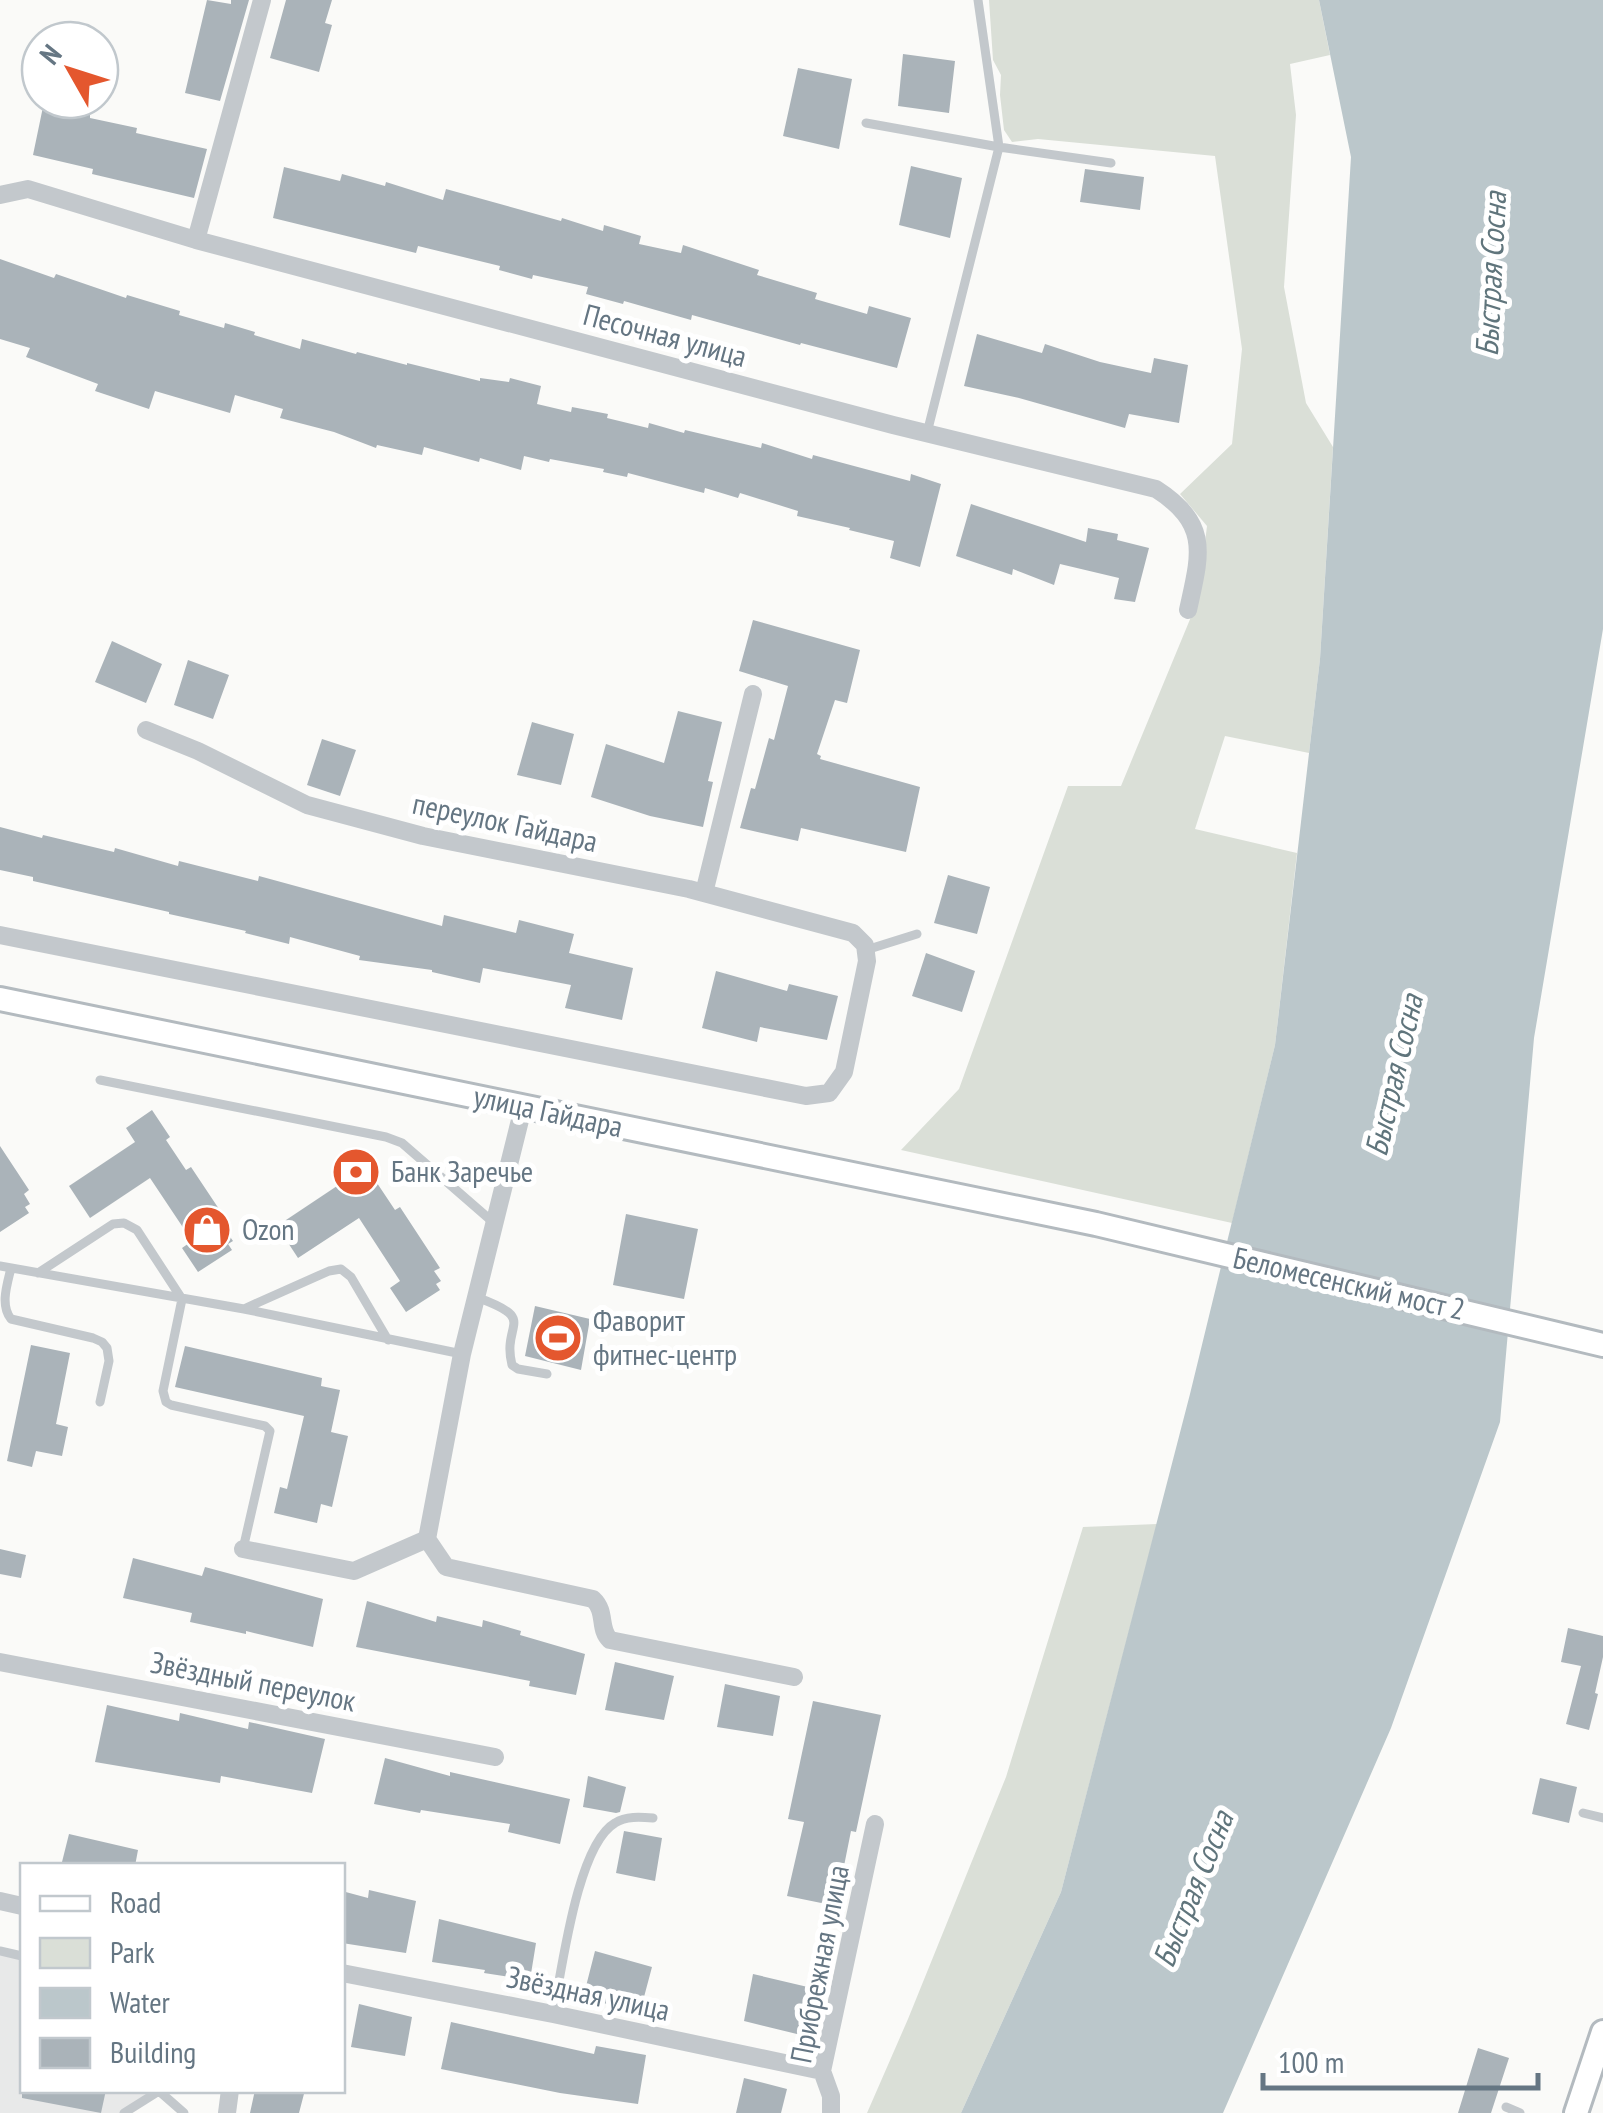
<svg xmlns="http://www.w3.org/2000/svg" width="1603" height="2113" viewBox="0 0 1603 2113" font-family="'PT Sans Narrow',sans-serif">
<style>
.built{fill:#e8e9e9}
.green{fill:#dadfd7}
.water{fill:#bbc7cb}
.building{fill:#aab3b9}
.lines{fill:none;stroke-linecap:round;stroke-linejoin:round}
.secondary-casing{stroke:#b3babf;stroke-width:28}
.lane{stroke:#c3c8cc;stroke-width:9}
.street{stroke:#c3c8cc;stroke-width:18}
.secondary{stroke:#fff;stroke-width:22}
.labels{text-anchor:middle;stroke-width:10;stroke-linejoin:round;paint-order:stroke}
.street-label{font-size:30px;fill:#657683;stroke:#fff}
.poi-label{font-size:30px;fill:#657683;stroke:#fff;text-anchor:start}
.water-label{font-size:32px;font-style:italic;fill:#60757c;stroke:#fff}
</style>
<rect width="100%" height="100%" fill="#fafaf8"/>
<!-- built -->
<path class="built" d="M0 1951 22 1956V2090L160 2091 124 2113H0Z"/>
<!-- green -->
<path class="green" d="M989 0H1319L1330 55 1290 64 1296 115 1284 287 1306 403 1333 447 1320 659 1309 753 1225 736 1195 829 1297 853 1275 1045 1232 1223 901 1150 959 1089 1068 786H1121L1198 600 1207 526 1180 494 1232 444 1242 349 1215 156 1038 139 1012 142 1004 130 1000 95 1001 75 993 60Z
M1157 1524 1061 1892 961 2113H867L908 2019 1006 1777 1083 1527Z"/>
<!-- water -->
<path class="water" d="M1319 0H1603V629L1534 1038 1500 1422 1391 1728 1223 2113H961L1061 1892 1190 1394 1275 1045 1320 659 1351 157Z"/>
<!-- building -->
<path class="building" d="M207 0 231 4V0H249L220 101 185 93Z
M286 0H332L325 23 332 25 319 72 270 58Z
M903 54 955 61 949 113 898 106Z
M798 68 852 79 839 149 783 136Z
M44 102 90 114V118L137 128 136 133 207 149 194 198 92 174 93 169 33 155Z
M911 166 962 178 950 238 899 225Z
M284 167 340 181 342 174 385 186 386 182 443 200 446 189 561 221 562 218 603 231 604 225 641 236 639 244 681 253 683 245 759 270 757 275 817 293 815 299 867 314 869 306 911 318 897 368 801 343 800 345 692 315 691 320 624 301 623 304 586 294 588 287 533 275 532 279 499 270 500 266 418 246 416 253 273 218Z
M1085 169 1144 177 1140 210 1080 202Z
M0 259 54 278 56 274 126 298 127 295 180 311 179 315 224 328 225 323 255 332 254 335 300 349 302 339 356 354 357 352 407 365V363L480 381V378L509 382 510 378 541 386 537 404 571 412 572 407 608 414 607 418 648 428 649 423 684 433 685 430 761 448 762 443 812 459 813 455 910 481 911 474 941 484 920 567 890 558 894 541 849 530 850 528 797 516 798 511 740 493 738 498 705 488 704 493 628 473 627 477 603 472 604 469 550 459 549 462 524 456 521 470 480 458 479 462 424 447 422 455 377 445 376 448 334 432 280 418 283 409 235 395 230 413 155 391 149 409 95 391 98 384 26 357 30 348 0 339Z
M977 334 1042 353 1045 344 1100 362 1151 373 1154 358 1188 365 1179 423 1129 414 1125 428 1019 398 964 386Z
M971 504 1086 542 1088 528 1118 534 1117 540 1149 548 1135 602 1114 599 1119 578 1060 564 1054 585 1013 569 1012 575 956 556Z
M753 620 860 650 847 703 835 700 817 754 821 756 820 759 920 787 906 852 801 828 798 841 740 828 751 788 755 789 769 738 774 740 788 686 739 671Z
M112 641 162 664 146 703 95 682Z
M188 660 229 675 213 719 174 705Z
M678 711 722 722 708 781 713 782 703 827 650 816 591 797 606 744 664 763Z
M532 722 574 734 561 785 517 775Z
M322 739 356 750 340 796 307 785Z
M0 827 42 838 43 835 114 852 115 848 178 866 179 861 258 881 259 876 442 926 444 915 516 933 519 920 574 934 569 953 633 968 622 1020 565 1008 571 985 483 968 480 983 432 972V970L359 960 360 956 290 937 289 944 245 933 246 931 169 914V912L33 881V877L0 870Z
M948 875 990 887 977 934 934 923Z
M926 953 975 971 962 1012 912 996Z
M716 971 787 991 789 984 838 996 827 1040 760 1027 757 1042 702 1028Z
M152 1110 170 1137 166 1140 186 1170 191 1167 231 1227 226 1231 233 1241 228 1244 232 1250 198 1272 182 1248 192 1241 150 1178 90 1218 69 1186 135 1142 126 1128Z
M0 1146 29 1190 24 1194 30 1204 25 1207 29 1213 0 1232Z
M361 1150 379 1178 375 1180 395 1210 400 1207 440 1268 434 1271 441 1281 436 1284 440 1290 406 1312 390 1288 400 1281 359 1218 298 1258 277 1226 343 1182 334 1168Z
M626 1214 698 1229 684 1299 613 1285Z
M535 1306 590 1319 581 1370 525 1356Z
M31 1345 70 1353 56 1424 68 1427 62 1456 36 1451 32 1467 7 1461Z
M185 1346 322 1378 321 1386 340 1390 331 1432 348 1436 332 1507 321 1504 317 1523 274 1513 280 1487 287 1489 304 1416 175 1387Z
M0 1549 26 1555 21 1578 0 1574Z
M133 1558 202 1576 205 1567 323 1599 313 1647 246 1631V1634L190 1622 192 1613 123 1598Z
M367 1601 436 1622 437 1616 482 1627 483 1620 521 1631 520 1635 585 1654 576 1695 529 1686 530 1681 356 1647Z
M1568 1628 1603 1636V1657L1595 1693 1598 1694 1589 1730 1566 1724 1581 1666 1561 1662Z
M615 1662 674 1676 664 1720 605 1710Z
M725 1684 780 1696 773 1736 717 1727Z
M813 1701 881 1715 856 1832 851 1831 836 1906 787 1896 804 1822 788 1819Z
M107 1705 179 1721 180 1713 248 1729 249 1722 325 1739 312 1793 221 1776 220 1783 95 1762Z
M385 1758 450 1776V1772L570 1799 560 1844 508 1832 510 1824 421 1810 420 1813 374 1804Z
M588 1776 626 1787 620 1812 616 1813 583 1807Z
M1540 1778 1577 1787 1569 1823 1532 1814Z
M624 1831 662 1838 655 1881 616 1873Z
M69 1834 138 1850 135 1866H61Z
M369 1890 416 1901 406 1953 342 1943V1891L368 1898Z
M439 1919 536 1943 530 1980 484 1973 485 1970 432 1962Z
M595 1951 652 1967 640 2012 583 1998Z
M753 1974 812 1988 801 2035 744 2021Z
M359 2004 412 2017 405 2056 351 2047Z
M451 2022 594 2054 596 2046 646 2055 638 2104 560 2093 441 2069Z
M1478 2048 1509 2058 1491 2113H1458Z
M744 2078 787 2089 781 2113H736Z
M22 2090H106L101 2113 22 2098Z
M255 2090H305L299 2113H250Z"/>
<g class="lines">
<!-- secondary casing -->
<g class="secondary-casing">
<path id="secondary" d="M0 999 1096 1224 1603 1345
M1576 2113 1603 2032"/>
</g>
<!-- lane -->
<path class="lane" d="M978 0 999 147 1111 163
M866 123 999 147 927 433
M866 950 917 934
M100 1080 386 1137 402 1143 494 1223
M0 1266 244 1309 462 1354
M11 1268C7 1285 0 1305 11 1319L93 1338 102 1342 107 1348 109 1361 100 1402
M38 1273 113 1224 124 1223 137 1230 182 1299 163 1391 166 1402 171 1405 265 1426 270 1431 243 1549
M476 1297C540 1320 501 1322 512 1365L518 1369 547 1374
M246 1308 329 1271 341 1269 351 1277 388 1340
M1583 1813 1603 1818
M0 1951 22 1956
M553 2014C562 1970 577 1845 615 1823 626 1816 640 1817 653 1818
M1506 2107 1520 2113
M124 2113 159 2091 184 2113"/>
<!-- street -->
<path class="street" d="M0 195 28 189 196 240 893 425 1156 489C1211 524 1200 555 1188 610
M196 240 262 0
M704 893 753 694
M0 935 806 1096 829 1093 844 1072 867 961 865 945 853 933 689 889 423 836 307 805 198 751 146 730
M427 1539 462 1354 523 1108
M427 1539 446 1567 593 1599C607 1612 598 1629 610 1640L794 1677
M243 1549 354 1571 427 1539
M0 1662 495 1757
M0 1901 22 1906
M342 1973 553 2014 822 2071
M227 2113 230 2090
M831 2113V2096L822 2071 875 1824"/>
<!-- secondary -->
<use href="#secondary" class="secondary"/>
</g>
<!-- icons -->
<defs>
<g id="bank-disc" transform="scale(2.5)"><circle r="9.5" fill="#e4572e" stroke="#fff"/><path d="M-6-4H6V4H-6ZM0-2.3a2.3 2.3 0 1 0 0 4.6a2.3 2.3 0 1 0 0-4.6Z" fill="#fff"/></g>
<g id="shop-disc" transform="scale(2.5)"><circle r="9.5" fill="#e4572e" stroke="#fff"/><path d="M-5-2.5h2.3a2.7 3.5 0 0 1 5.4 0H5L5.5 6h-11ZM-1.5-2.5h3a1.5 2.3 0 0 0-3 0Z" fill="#fff"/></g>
<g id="stadium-disc" transform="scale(2.5)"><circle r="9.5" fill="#e4572e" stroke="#fff"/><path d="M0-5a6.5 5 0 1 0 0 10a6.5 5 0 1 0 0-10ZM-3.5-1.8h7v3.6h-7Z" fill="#fff"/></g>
</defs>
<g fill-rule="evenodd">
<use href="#bank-disc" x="356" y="1172"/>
<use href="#shop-disc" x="207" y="1230"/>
<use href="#stadium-disc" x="558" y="1338"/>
</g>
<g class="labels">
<!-- street labels -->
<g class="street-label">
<text transform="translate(665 336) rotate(15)" y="10">Песочная улица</text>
<text transform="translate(505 823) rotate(12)" y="10">переулок Гайдара</text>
<text transform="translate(548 1112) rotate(12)" y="10">улица Гайдара</text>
<text transform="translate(1349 1284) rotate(13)" y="10">Беломесенский мост 2</text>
<text transform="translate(253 1682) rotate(11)" y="10">Звёздный переулок</text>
<text transform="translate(820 1964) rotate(-79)" y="10">Прибрежная улица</text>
<text transform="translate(588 1994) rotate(12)" y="10">Звёздная улица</text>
</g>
<!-- poi labels -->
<g class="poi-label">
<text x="391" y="1182">Банк Заречье</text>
<text x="242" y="1240">Ozon</text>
<text x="593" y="1331">Фаворит<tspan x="593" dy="34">фитнес-центр</tspan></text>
</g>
<!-- water labels -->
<g class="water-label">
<text transform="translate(1491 274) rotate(-87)" y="11">Быстрая Сосна</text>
<text transform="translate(1394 1075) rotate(-77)" y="11">Быстрая Сосна</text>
<text transform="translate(1193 1889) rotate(-68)" y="11">Быстрая Сосна</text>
</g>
</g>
<!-- legend -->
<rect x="20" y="1863" width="325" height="230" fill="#ffffff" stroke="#c1c8cd" stroke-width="2.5"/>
<rect x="40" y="1896" width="50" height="15" fill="#ffffff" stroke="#c1c8cd" stroke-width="2.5"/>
<text x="110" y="1913" font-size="30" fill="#657683">Road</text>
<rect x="40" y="1938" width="50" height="30" fill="#dadfd7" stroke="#c1c8cd" stroke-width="2.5"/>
<text x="110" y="1963" font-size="30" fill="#657683">Park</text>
<rect x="40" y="1988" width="50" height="30" fill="#bbc7cb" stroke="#c1c8cd" stroke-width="2.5"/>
<text x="110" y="2013" font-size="30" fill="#657683">Water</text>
<rect x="40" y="2038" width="50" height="30" fill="#aab3b9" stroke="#c1c8cd" stroke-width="2.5"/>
<text x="110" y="2063" font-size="30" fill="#657683">Building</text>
<!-- north arrow -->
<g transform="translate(70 70) rotate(309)"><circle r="48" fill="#ffffff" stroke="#c1c8cd" stroke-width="2.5"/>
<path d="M0-8L18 38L0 25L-18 38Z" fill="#e4572e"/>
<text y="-15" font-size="28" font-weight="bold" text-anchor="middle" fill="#657683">N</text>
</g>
<!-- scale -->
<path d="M1263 2073v15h275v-15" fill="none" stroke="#657683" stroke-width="5"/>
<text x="1278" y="2073" font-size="30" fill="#657683" stroke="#ffffff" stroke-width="8" paint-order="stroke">100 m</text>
</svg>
